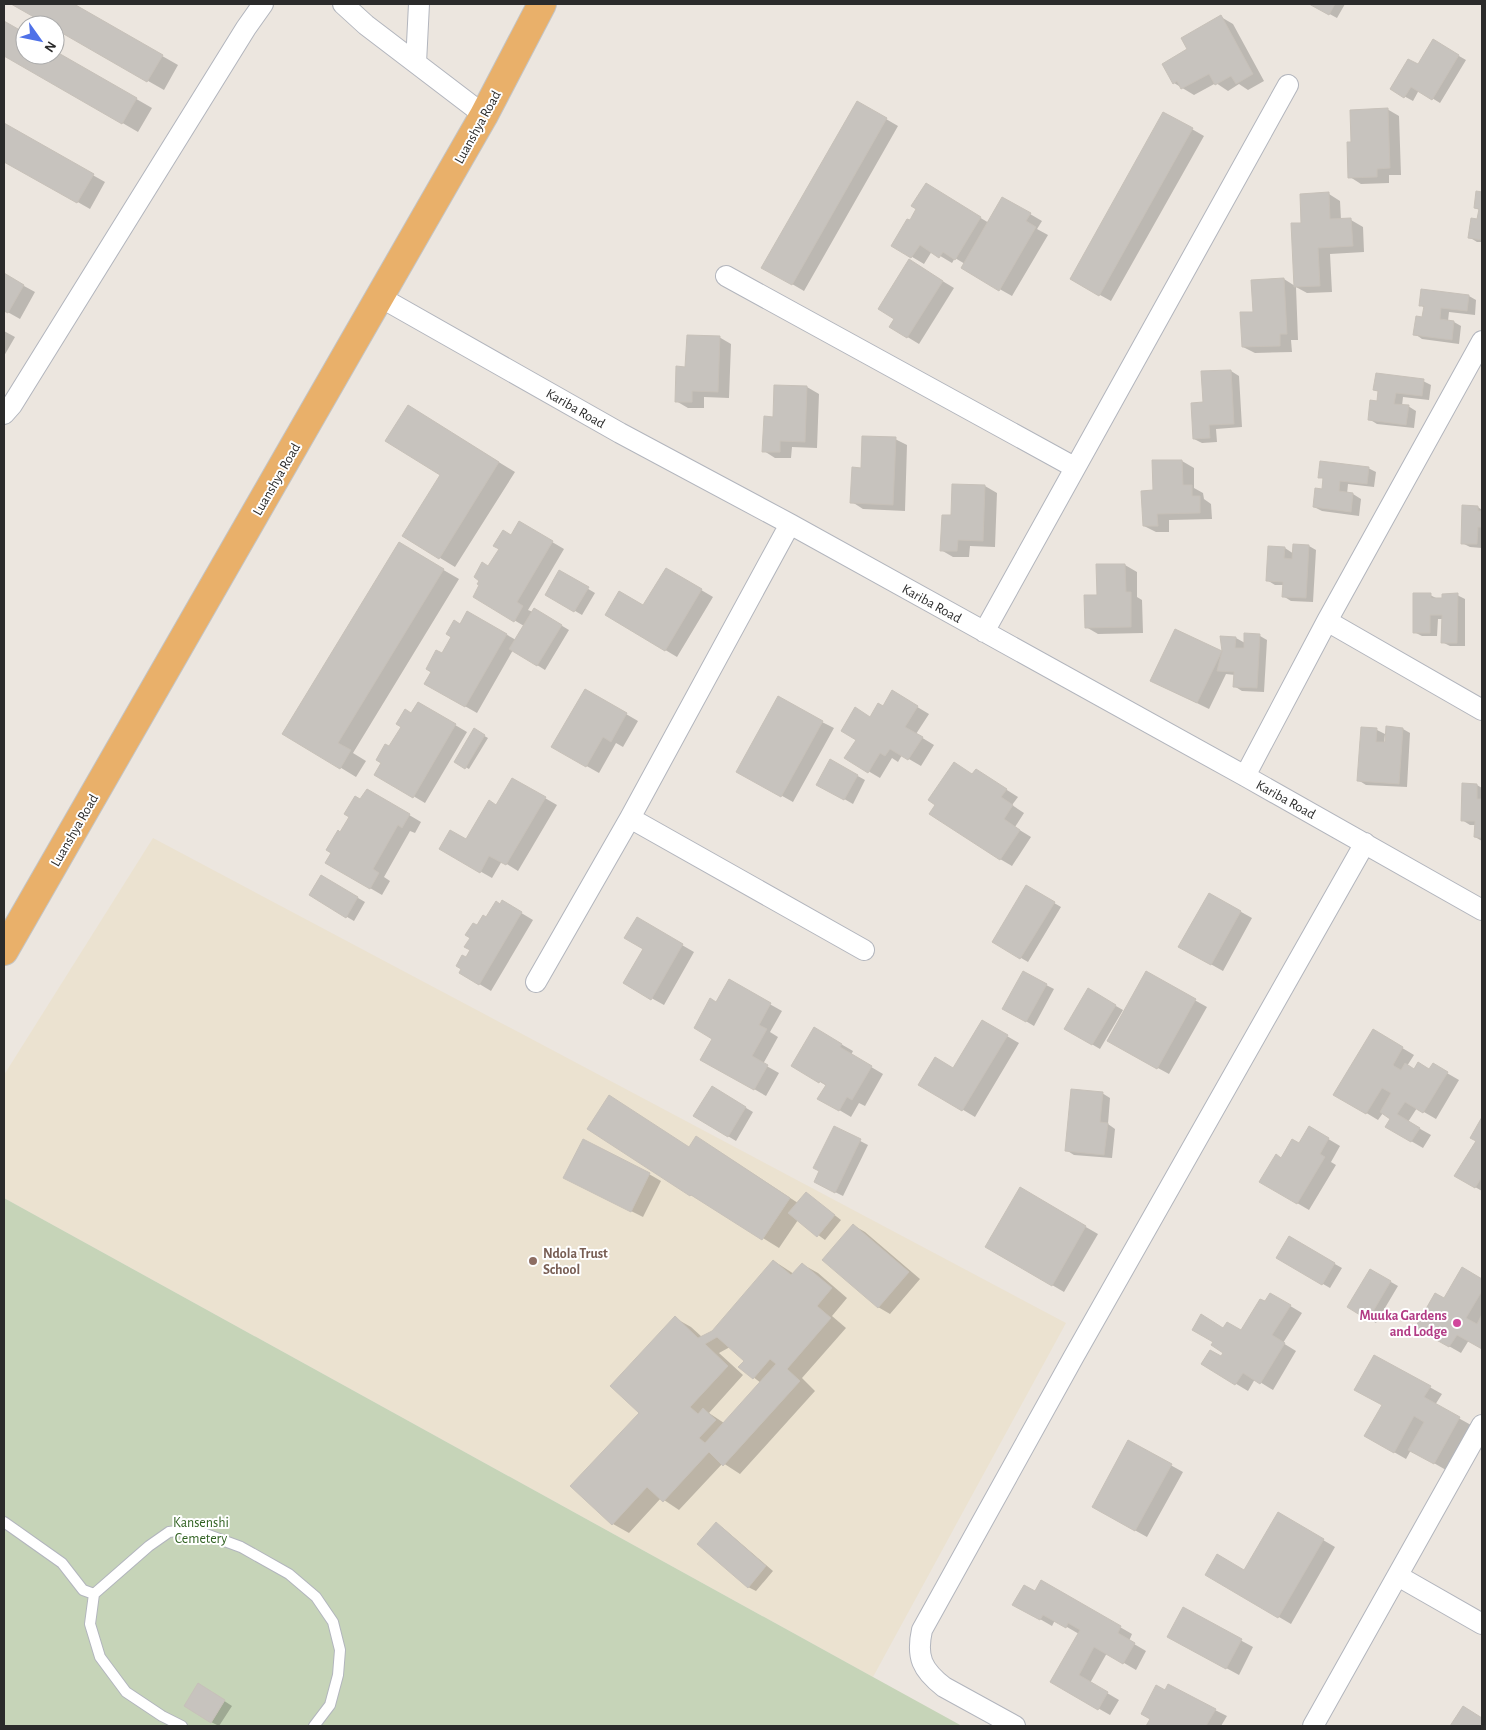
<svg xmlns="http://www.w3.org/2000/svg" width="1486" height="1730" viewBox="0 0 1486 1730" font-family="'Alegreya Sans',sans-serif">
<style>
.education{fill:#ebe2d0}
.cemetery{fill:#c6d4b8}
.shadow{fill:#0003;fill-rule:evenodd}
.building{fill:#c7c3be;stroke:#c7c1b9;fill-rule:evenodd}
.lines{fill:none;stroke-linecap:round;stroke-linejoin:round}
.service-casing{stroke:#b2b5bd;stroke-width:12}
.minor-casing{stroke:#b2b5bd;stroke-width:22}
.trunk-casing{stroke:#c4c4c4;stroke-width:30}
.service{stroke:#fff;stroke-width:10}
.minor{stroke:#fff;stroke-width:20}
.trunk{stroke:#e9b06a;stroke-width:28}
.education-dot{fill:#8d6e63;stroke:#fff;stroke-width:2}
.hotel-dot{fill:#d1479c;stroke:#fff;stroke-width:2}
.labels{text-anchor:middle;stroke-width:4;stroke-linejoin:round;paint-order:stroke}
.street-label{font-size:14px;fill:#2b2b2b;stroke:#fff}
.education-label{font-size:14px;font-weight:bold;fill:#785e54;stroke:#fff;text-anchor:start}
.hotel-label{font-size:14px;font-weight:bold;fill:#b23c85;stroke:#fff;text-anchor:end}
.park-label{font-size:14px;fill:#316222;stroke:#fff}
</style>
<rect width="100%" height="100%" fill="#ece6df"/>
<!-- education -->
<path class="education" d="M153 838 1066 1323 873 1677 4 1198V1075Z"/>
<!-- cemetery -->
<path class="cemetery" d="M4 1198 873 1677 962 1726H4Z"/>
<!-- shadow -->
<path class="shadow" d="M13 4H71L178 65 164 90 55 28V25H50Z
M1311 4H1345L1337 18Z
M1221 17 1233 24 1264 81 1248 90 1239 84 1228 91 1216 83 1194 95 1174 83 1189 50Z
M4 22 25 35V55H55V52L152 108 138 132 4 54Z
M1433 41 1466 60 1440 103 1419 90 1413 101 1391 89 1418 66Z
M857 102 898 126 804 291 763 267Z
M1387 109 1399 116 1401 175H1389V183L1361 184 1350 177 1353 143Z
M1164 113 1204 136 1111 301 1071 279Z
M4 125 105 182 90 209 4 160Z
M938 192 989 223 1003 198 1042 221 1037 229 1048 235 1012 296 962 268 965 264 955 258 952 263 932 251 924 264 892 245 910 222Z
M1477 193H1482V242H1477L1469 237 1479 221 1480 210 1475 208Z
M1329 194 1340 201 1341 220H1351L1363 227 1364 252 1330 254 1332 292 1307 293 1296 287 1298 340H1291L1292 352 1255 353 1243 347 1254 313 1253 281 1284 279 1295 286 1302 224Z
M921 268 954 288 919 344 891 327Z
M4 275 35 292 20 319 4 310Z
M1469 296 1476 300 1475 315 1449 312 1448 321 1454 322 1461 326 1459 344 1422 339 1415 334 1423 318 1425 308 1420 305Z
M4 331 15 337 4 356Z
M719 337 731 344 729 398 704 397V408H688L676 401 687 368Z
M1231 371 1239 376 1242 427 1216 429 1217 442 1202 443 1194 439 1204 403 1202 373Z
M1423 381 1431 385 1429 400 1403 397 1402 406H1408L1416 411 1414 428 1377 424 1369 419 1378 402 1379 392 1375 389Z
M807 387 819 394 817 448 792 447 791 458H775L764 451 774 418Z
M424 416 515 472 455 567 404 536 442 475Z
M895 439 907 445 905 511 863 509 852 502 862 469Z
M1182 461 1194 468V488L1203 493 1204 499 1211 504 1212 519 1169 520V532H1156L1144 526 1154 491Z
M1368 468 1376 472 1374 487 1348 484 1347 494H1353L1361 499 1359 516 1322 511 1314 507 1323 490 1324 479 1320 477Z
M953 485 985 486 997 493 995 547 970 546 969 557H953L941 550 952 517Z
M1478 507 1482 510V548L1470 547 1462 543Z
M520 523 564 549 528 610 533 612 534 609 569 630 545 670 513 650 477 713 426 684 467 612 516 640 524 626 474 596 489 568Z
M399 544 459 579 353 753 366 761 356 777 284 733Z
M1309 546 1316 550 1313 602 1291 601 1283 596 1284 585H1275L1267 580 1285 548 1294 554Z
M1125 565 1137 572V597L1142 600 1143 633 1098 634 1086 627 1098 596Z
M666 569 713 597 677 657 607 615 644 607Z
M560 572 595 593 582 615 546 594Z
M1430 595 1438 599 1457 595 1465 599V646H1450L1442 642 1443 619H1438L1437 636H1422L1414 632Z
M1176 630 1224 653 1236 638 1245 643 1260 636 1267 640 1264 692 1242 691 1234 686 1235 675 1226 674 1209 709 1164 687Z
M585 690 638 721 623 747 616 743 599 773 553 747Z
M904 699 929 714 916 734 934 745 921 766 902 755 898 762 892 758 880 778 846 758 871 718Z
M418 703 467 732 425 803 376 774 390 748Z
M822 722 834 728 793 802 750 778Z
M1403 729 1410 733 1407 787 1366 785 1358 780 1377 730 1385 734 1384 743Z
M474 730 488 738 469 769 456 762Z
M831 761 865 780 853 804 818 784Z
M973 775 988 778 1018 797 1012 805 1024 813 1015 827 1031 837 1012 866 1000 859 937 804Z
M512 779 557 805 518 871 502 861 492 878 441 849 467 841 497 806Z
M1463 785H1477L1482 788V841L1475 837 1476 825H1470L1462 820Z
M367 790 421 822 415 833 410 831 384 877 390 881 382 895 327 863 341 833Z
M322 877 365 902 354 921 310 895Z
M1027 887 1061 907 1028 962 994 942Z
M1209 894 1252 918 1223 971 1180 947Z
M503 902 533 920 491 991 461 973 472 950 478 927Z
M637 919 694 952 664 1005 624 983 644 948Z
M1023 973 1054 989 1034 1026 1004 1008Z
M1146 973 1207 1007 1169 1074 1121 1048Z
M729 981 782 1011 770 1032 778 1037 763 1064 779 1073 766 1096 702 1059 714 1038 717 1003Z
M1088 990 1123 1010 1100 1049 1066 1029Z
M983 1022 1019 1043 975 1117 920 1084 954 1070Z
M815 1029 853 1051 851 1055 883 1074 865 1106 859 1103 851 1117 819 1098 827 1086 793 1066Z
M1374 1031 1414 1055 1407 1066 1414 1070 1429 1071 1433 1065 1459 1080 1436 1119 1417 1108 1408 1122 1431 1135 1423 1148 1411 1141 1392 1118 1383 1113 1378 1120 1335 1094Z
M712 1088 753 1112 736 1141 695 1116Z
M1102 1093 1110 1098 1108 1124 1115 1129 1112 1158 1074 1155 1066 1150Z
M1482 1119V1191L1456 1176 1477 1140 1472 1137Z
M835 1128 868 1145 843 1196 823 1186Z
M1310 1128 1340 1146 1331 1162 1336 1165 1309 1210 1261 1182 1282 1159 1300 1145Z
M589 1129 690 1148 712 1147 798 1203 806 1193 841 1220 825 1240 798 1220 779 1248 707 1203V1204L691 1195Z
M649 1174 661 1181 643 1217 577 1184Z
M1020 1189 1098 1234 1064 1292 987 1247Z
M853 1225 865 1232 920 1279 890 1314 878 1307Z
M1289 1238 1342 1268 1330 1288 1278 1258Z
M774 1261 794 1274 802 1264 818 1273 847 1298 832 1316 846 1328 802 1378 815 1391 740 1474 723 1463 679 1510 661 1498 629 1533 613 1524 641 1412 675 1318 691 1327 702 1337 713 1332ZM730 1347 745 1361 740 1367 761 1383 724 1423 709 1413 743 1375 719 1353Z
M1462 1268 1482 1280V1348L1469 1340 1461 1353 1417 1328 1444 1300Z
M1370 1270 1398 1286 1376 1323 1349 1307Z
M1282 1301 1302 1313 1283 1343 1296 1351 1273 1390 1255 1379 1248 1391 1203 1364 1221 1357 1225 1352 1224 1330 1241 1332 1265 1303Z
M1374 1356 1442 1394 1435 1405 1471 1425 1446 1470 1411 1450 1406 1459 1366 1436 1383 1405Z
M1129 1442 1183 1472 1147 1537 1093 1507Z
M1279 1514 1335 1547 1291 1624 1207 1575 1245 1571Z
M716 1524 723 1528 773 1571 756 1591 748 1587Z
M1042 1582 1132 1634 1129 1641 1146 1651 1136 1670 1107 1653 1090 1683 1119 1700 1110 1715 1052 1682 1079 1634 1055 1620 1052 1626 1014 1604 1036 1593Z
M1183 1609 1253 1647 1239 1675 1180 1643Z
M206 1689 232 1706 219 1726 211 1722Z
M1215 1710 1227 1716 1221 1726H1147L1151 1719Z"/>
<!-- building -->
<path class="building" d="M11 4H74L163 55 147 82 55 29V25H48Z
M1309 4H1335L1329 15Z
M1221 15 1253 74 1236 84 1231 76 1215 85 1209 74 1181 89 1177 81 1173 84 1162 64 1187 49 1181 38Z
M4 21 25 33V55H55V51L137 98 122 124 4 56Z
M1433 39 1459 55 1432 100 1411 87 1404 98 1390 89 1408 59 1418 64Z
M857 101 887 118 792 285 761 268Z
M1388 108 1390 168 1377 169V177L1348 178 1347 142H1351L1350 110Z
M1163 112 1193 128 1099 296 1070 279Z
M4 123 94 174 77 203 4 162Z
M926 183 981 217 955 260 943 252 939 258 920 245 911 258 891 246 907 219 910 220 916 209 911 206Z
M1476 191 1482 192V240L1468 238 1471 218 1477 219 1479 209 1474 208Z
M1329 192 1330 219 1351 218 1353 246 1318 248 1320 286 1294 287 1291 223H1301L1300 194Z
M1002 197 1031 213 1026 221 1036 227 999 291 961 268Z
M909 259 943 281 907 338 889 327 894 319 878 309Z
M4 273 24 285 8 313 4 311Z
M1284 278 1287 334H1280V346L1242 347 1240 312H1253L1251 280Z
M1421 289 1469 295 1467 311 1441 308 1440 319 1454 321 1452 340 1413 335 1416 316 1422 317 1424 306H1419Z
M687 335 720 336 718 392 692 391V402H675L676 366 685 367Z
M1231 370 1234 424 1209 425 1210 438 1193 439 1191 403 1203 402 1201 371Z
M1376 373 1424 379 1422 396 1396 393 1394 404 1409 405 1406 425 1368 420 1370 400 1377 401 1378 391 1373 390Z
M774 385 807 386 805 442 780 441V452H762L764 416 773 417Z
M408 405 499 462 439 559 402 536 440 475 385 441Z
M862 436 896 437 893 505 850 503 852 467 861 468Z
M1152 460H1182L1183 485H1192V496H1200V513L1157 514 1158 526H1143L1141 491 1153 490Z
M1320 461 1369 467 1367 484 1340 481 1339 491 1353 493 1351 512 1313 507 1315 488 1322 489 1323 478H1318Z
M952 484 985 485 983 541 958 540 957 551H940L942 515H951Z
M1462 505 1478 506V511H1482V527H1478L1477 544H1461Z
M519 521 553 541 517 602 523 606 514 622 473 597 479 585 477 584 479 581 474 577 482 562 488 566 499 549 493 546 503 530 511 535Z
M399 542 444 569 338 743 351 750 340 769 282 734Z
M1293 544 1309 545 1306 598 1282 597 1283 582 1266 581 1268 546 1285 547 1284 558 1292 559Z
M1096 564H1125L1126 592H1131V627L1085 628 1084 595H1097Z
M666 568 702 589 665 651 605 615 619 591 643 605Z
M559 570 589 587 574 612 545 595Z
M1413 593H1431V598H1442V594L1458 593 1457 643H1441L1442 615H1430V633H1413Z
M534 608 562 625 537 666 509 649Z
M467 611 507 634 465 707 424 684 431 672 426 669 436 650 442 653 451 637 446 634 454 620 460 624Z
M1175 629 1222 651 1197 703 1150 681Z
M1244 633 1260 634 1257 688 1233 687 1234 672 1217 671 1222 651 1220 636 1236 637 1235 648H1244Z
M585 689 627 713 611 742 603 737 586 767 551 747Z
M892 690 918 706 905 727 923 737 908 760 890 749 885 756 880 753 868 773 844 758 856 740 841 731 855 707 870 717 878 703 883 706Z
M778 696 823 721 781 797 736 772Z
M418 702 456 724 413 798 374 775 381 763 376 760 385 744 389 746 401 727 396 724 405 709 411 713Z
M1386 726 1403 728 1399 784 1357 781 1361 727 1377 728 1376 742H1385Z
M474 728 485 735 465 769 454 762Z
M830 759 858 775 844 800 816 785Z
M954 762 972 774 976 769 1007 789 1001 797 1013 805 1004 819 1020 830 1000 860 929 814 935 805 928 800Z
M512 778 546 797 506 865 489 856 480 873 439 849 450 830 466 839 489 800 496 805Z
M1462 783 1477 784V799H1482V838L1474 837 1475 821H1461Z
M367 789 410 814 402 828 398 825 373 869 379 873 370 889 325 863 331 853 326 850 338 830 340 832 349 817 344 814 355 796 360 799Z
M321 875 358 897 346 918 309 895Z
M1026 885 1055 902 1020 959 992 942Z
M1209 893 1241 911 1211 965 1178 947Z
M502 900 522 912 479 985 459 973 461 969 456 966 462 955 466 957 470 950 464 947 470 938 465 935 473 923 477 925 483 915 486 917 496 901 500 904Z
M637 917 683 944 651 1000 623 983 643 949 624 938Z
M1023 971 1047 984 1026 1022 1002 1009Z
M1146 971 1196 999 1157 1069 1107 1041Z
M729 979 771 1003 759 1025 767 1029 752 1056 768 1065 754 1090 700 1060 712 1039 694 1028 710 998 716 1002Z
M1088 988 1116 1005 1092 1045 1064 1029Z
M982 1020 1008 1035 962 1111 918 1085 935 1057 953 1068Z
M814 1027 842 1044 840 1047 872 1066 852 1100 847 1097 839 1111 817 1099 826 1085 820 1081 819 1083 791 1066Z
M1373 1029 1403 1047 1393 1065 1394 1066 1401 1070 1405 1063 1414 1069 1418 1062 1429 1069 1433 1063 1448 1072 1423 1113 1405 1102 1397 1114 1420 1128 1411 1142 1385 1127 1390 1119 1380 1112 1391 1093 1382 1088 1366 1114 1333 1095Z
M712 1086 746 1107 728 1137 693 1116Z
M1071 1089 1103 1092 1100 1122 1108 1123 1104 1155 1065 1151Z
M609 1095 689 1147 696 1136 790 1198 762 1240 691 1195 690 1196 587 1129Z
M1482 1117V1177L1475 1188 1454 1176 1476 1141 1470 1138Z
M834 1126 861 1139 835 1193 814 1182 819 1171 813 1168Z
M1309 1126 1329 1138 1320 1154 1325 1157 1297 1204 1259 1182 1276 1154 1281 1158 1292 1139 1299 1143Z
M583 1139 650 1173 631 1212 563 1178Z
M1020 1187 1086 1226 1052 1286 985 1247Z
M806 1192 835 1215 817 1237 788 1213Z
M853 1224 909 1272 878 1308 822 1260Z
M1289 1236 1335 1263 1322 1285 1276 1258Z
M773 1260 791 1275 802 1263 832 1288 817 1306 831 1318 787 1369 800 1381 723 1466 709 1452 663 1502 647 1487 612 1525 570 1486 639 1413 610 1386 675 1316 698 1338 712 1331ZM717 1337 744 1361 738 1367 753 1379 770 1359 776 1364 705 1443 699 1438 716 1420 703 1408 698 1414 690 1407 728 1366 705 1344Z
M1462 1267 1482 1279V1291L1466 1318 1477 1324 1482 1314V1349L1457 1335 1449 1347 1415 1328 1435 1293 1444 1298Z
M1370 1269 1391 1281 1368 1320 1347 1307Z
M1270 1293 1291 1305 1272 1335 1285 1343 1260 1384 1243 1373 1235 1385 1201 1364 1210 1350 1221 1356 1223 1353 1211 1345 1213 1342 1192 1330 1201 1314 1223 1328 1227 1322 1241 1330 1260 1299 1265 1301Z
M1374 1355 1431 1386 1424 1397 1460 1417 1434 1464 1408 1450 1424 1422 1414 1416 1394 1453 1364 1436 1382 1405 1354 1390Z
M1128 1440 1172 1464 1135 1531 1092 1507Z
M1278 1512 1324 1539 1278 1618 1205 1575 1217 1554 1244 1570Z
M716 1522 766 1566 748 1588 697 1544Z
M1041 1580 1121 1626 1118 1633 1135 1643 1123 1664 1094 1647 1079 1675 1108 1692 1098 1710 1050 1682 1080 1630 1068 1623 1066 1628 1043 1615 1040 1620 1012 1605 1024 1585 1035 1591Z
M1183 1607 1242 1639 1226 1669 1167 1637Z
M198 1683 225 1700 211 1723 184 1706Z
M1168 1684 1216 1709 1206 1726H1146L1150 1719 1141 1714 1156 1685 1165 1690Z
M1463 1706 1482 1718V1726H1450Z"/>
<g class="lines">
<!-- service casing -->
<g class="service-casing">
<path id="service" d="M4 1522 62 1563 83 1590 94 1594
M182 1726 162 1716 126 1692 100 1657 90 1624 94 1594 149 1546 169 1532 192 1529 241 1547 289 1574 316 1597 333 1622 340 1650 338 1675 330 1705 314 1726"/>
</g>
<!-- minor casing -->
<g class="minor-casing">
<path id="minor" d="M343 4 366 25 484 115
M416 63 419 4
M726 276 1074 467
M380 297 620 433 790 524 1245 776 1482 910
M4 414 12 405 246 28 263 4
M1327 621 1482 710
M984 632 1288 85
M1245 776 1327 621 1482 341
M630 818 864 950
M536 982 630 818 790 524
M1398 1576 1482 1624
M1015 1726 944 1687C922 1670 916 1657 922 1630L1073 1358 1365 843
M1313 1726 1482 1425"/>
</g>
<!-- trunk casing -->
<g class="trunk-casing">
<path id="trunk" d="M4 951 484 115 542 4"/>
</g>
<!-- service -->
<use href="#service" class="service"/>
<!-- minor -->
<use href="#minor" class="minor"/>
<!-- trunk -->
<use href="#trunk" class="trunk"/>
</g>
<!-- markers -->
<circle class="education-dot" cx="533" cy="1261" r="5"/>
<circle class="hotel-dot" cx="1457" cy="1323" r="5"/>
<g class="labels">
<!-- street labels -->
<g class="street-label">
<text transform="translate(477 127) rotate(-61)" y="5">Luanshya Road</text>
<text transform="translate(576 408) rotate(30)" y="5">Kariba Road</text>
<text transform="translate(276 479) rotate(-60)" y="5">Luanshya Road</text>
<text transform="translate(932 603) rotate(29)" y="5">Kariba Road</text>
<text transform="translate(1286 799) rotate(29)" y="5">Kariba Road</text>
<text transform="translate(74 830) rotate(-60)" y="5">Luanshya Road</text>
</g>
<!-- education labels -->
<g class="education-label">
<text x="543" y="1258">Ndola Trust<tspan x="543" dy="16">School</tspan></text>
</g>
<!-- hotel labels -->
<g class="hotel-label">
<text x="1447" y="1320">Muuka Gardens<tspan x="1447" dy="16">and Lodge</tspan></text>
</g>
<!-- park labels -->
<g class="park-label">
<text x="201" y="1527">Kansenshi<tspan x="201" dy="16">Cemetery</tspan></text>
</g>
</g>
<!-- border -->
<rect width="1486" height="1730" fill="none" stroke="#2b2b2b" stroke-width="10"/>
<!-- north arrow -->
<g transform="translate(40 40) rotate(123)"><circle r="24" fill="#ffffff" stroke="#aaaaaa"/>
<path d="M0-4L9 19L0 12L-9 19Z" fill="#4f71e8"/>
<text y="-8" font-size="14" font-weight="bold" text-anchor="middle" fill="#2b2b2b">N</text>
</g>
</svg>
